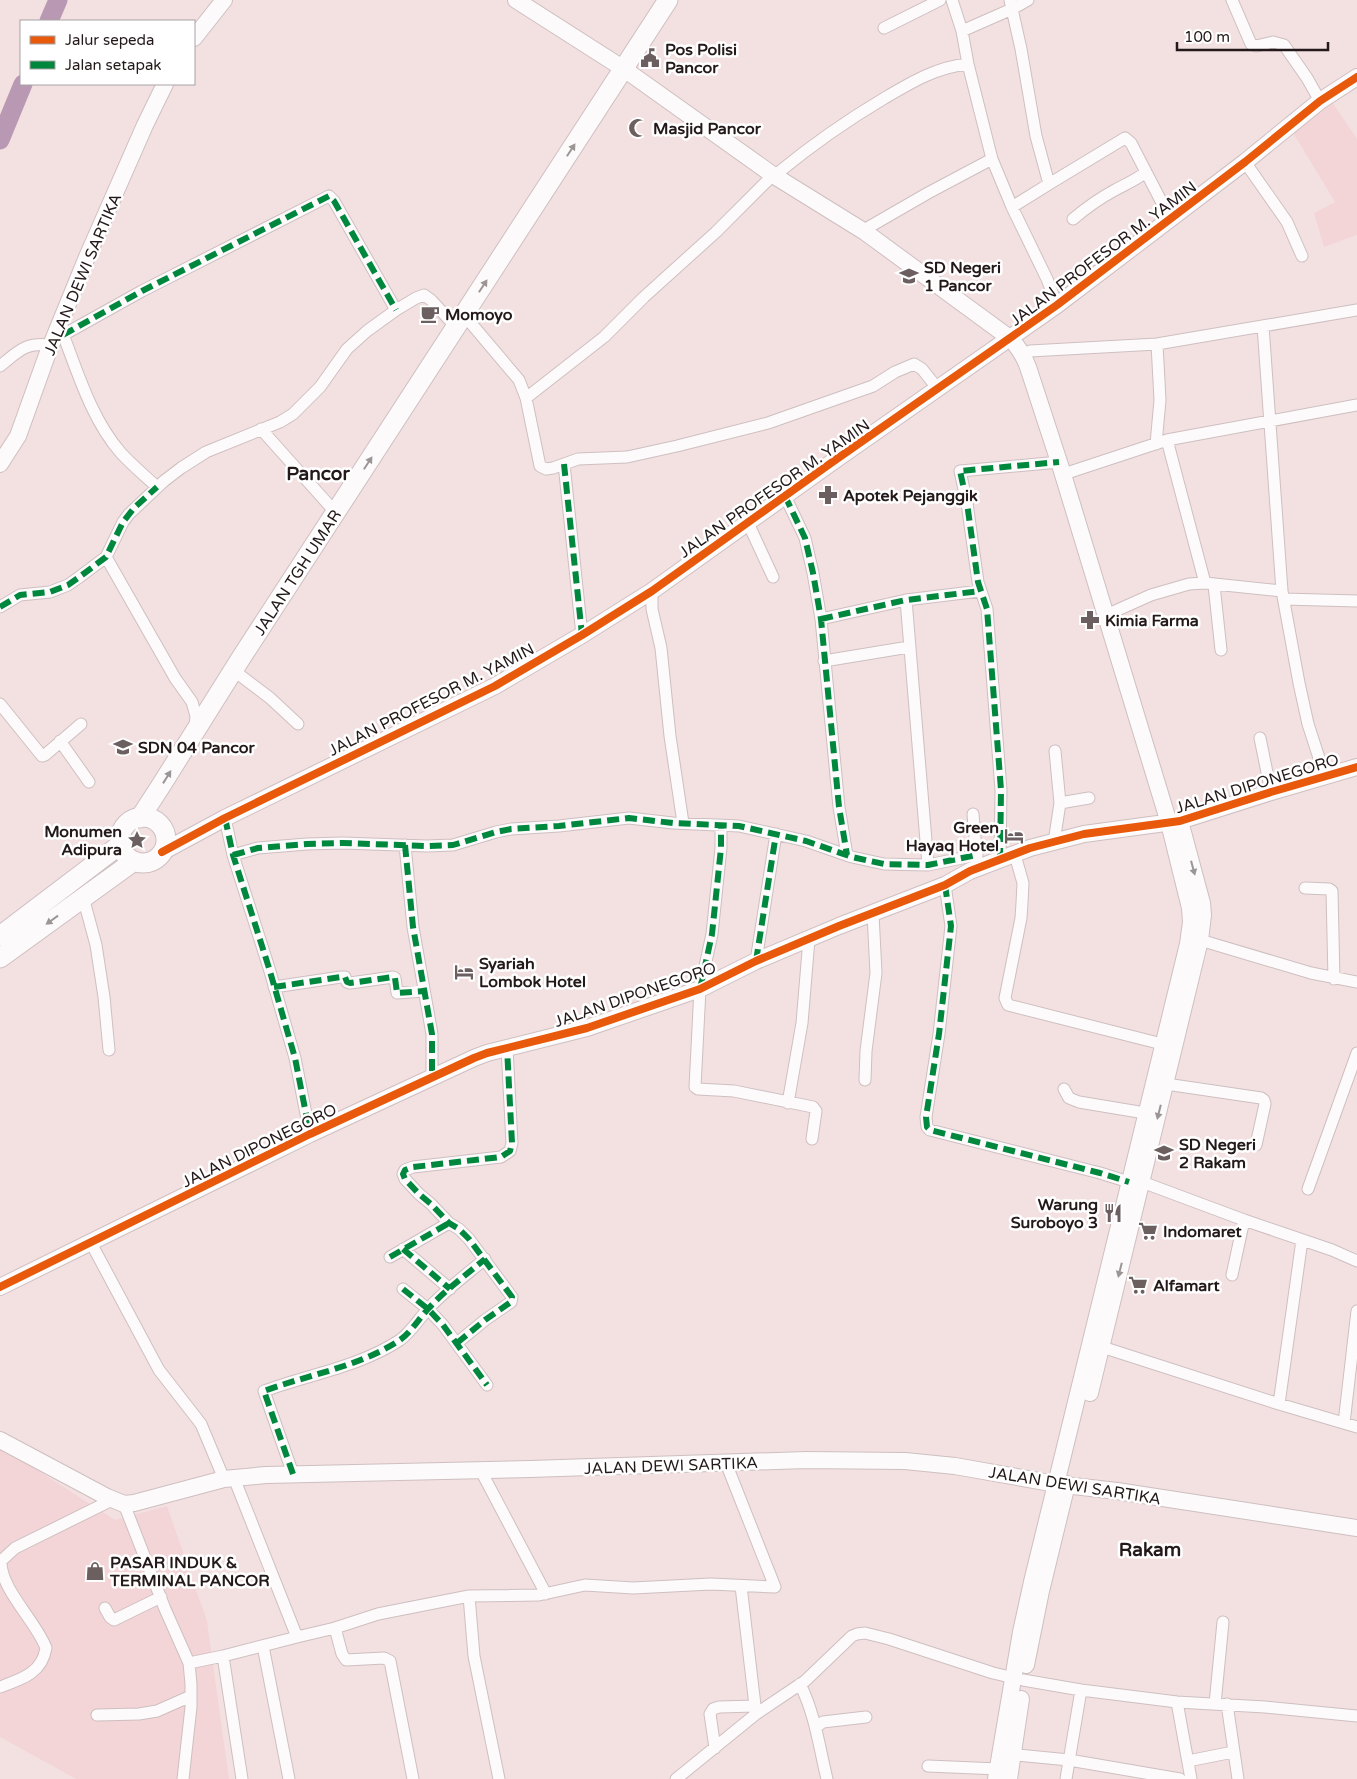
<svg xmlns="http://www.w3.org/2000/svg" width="1357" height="1779" viewBox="0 0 1357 1779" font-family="'Varela Round',sans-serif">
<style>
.built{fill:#f3d5d7}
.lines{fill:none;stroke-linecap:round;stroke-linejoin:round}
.river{stroke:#b898b2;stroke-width:19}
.street-casing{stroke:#cebfc0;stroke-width:13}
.secondary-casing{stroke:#cebfc0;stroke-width:18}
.primary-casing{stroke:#cebfc0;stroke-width:21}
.street{stroke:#fdfafb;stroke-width:11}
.secondary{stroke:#fdfafb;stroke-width:16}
.primary{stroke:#fdfafb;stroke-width:19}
.quiet{stroke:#00873e;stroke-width:6;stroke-dasharray:12 6;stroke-linecap:butt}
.cycleway-casing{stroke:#fff;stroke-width:11}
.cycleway{stroke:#e8590c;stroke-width:8}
.oneway{fill:#9b9596}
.labels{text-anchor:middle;stroke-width:5;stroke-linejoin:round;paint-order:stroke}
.poi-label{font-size:16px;font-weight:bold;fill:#24191a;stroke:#fff;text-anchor:start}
.street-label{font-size:16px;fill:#24191a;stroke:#fff}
.quarter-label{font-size:19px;font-weight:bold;fill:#24191a;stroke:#fff}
</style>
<rect width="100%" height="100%" fill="#f3e1e2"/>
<!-- built -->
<path class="built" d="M1332 102 1357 139V235L1324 247 1314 213 1335 202 1292 131Z
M0 1446 115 1520 167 1506 207 1621 229 1779H76L0 1737Z"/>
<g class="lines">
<!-- river -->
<path class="river" d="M49 21 58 0
M0 140 23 84"/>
<!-- street casing -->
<g class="street-casing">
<path id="street" d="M952 0 962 31 968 64 992 159 1012 207 1047 279 1057 305
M1010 0 1021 49 1036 136 1049 184 1012 207
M1232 0 1251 44 1256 46 1273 42 1284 45 1307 78 1320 101
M884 28 940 0
M962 31 1012 9 1028 0
M1245 162 1287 222 1302 256
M779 172C812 145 846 121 883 99 910 83 936 67 968 64
M1049 184 1125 138 1131 143 1161 201
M1073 219C1086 208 1100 198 1115 190 1126 184 1136 180 1146 172
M869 227 928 193 992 159
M464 315 519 380 526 398 540 466 546 469 553 468 578 459 627 457 677 446 768 423 873 386 895 372 914 364 922 369 938 389
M1263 326 1282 591 1299 683 1308 724 1320 761 1315 780
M61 329C77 370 91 419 121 453 132 465 145 476 157 487
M63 335 142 291 329 196 334 201 396 310
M1030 351 1157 344 1357 310
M0 366C19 351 25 342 51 345
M526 398 604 337 644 297 716 232 773 175
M261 429 336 513
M1167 440 1205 583
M1156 444 1160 400 1157 344
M564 464 582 635
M1070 472 1167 440 1357 405
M785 496 805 538 813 573 821 619 839 807 847 855
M748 523 773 577
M106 557 175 678 192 702 196 716 195 728
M1214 585 1221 650
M652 591V609L661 648 670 736 683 823
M1284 599 1357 601
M906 600 928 865
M0 607 20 595 50 592 68 585 78 578 106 557 123 522 129 514 164 481 181 468 206 452 280 422 293 414 320 387 347 349 367 331 396 310 416 298 424 295 431 300 456 327
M1113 612 1151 595 1189 584 1205 583 1282 591
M821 619 906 600 980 591
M824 661 909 647
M233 670 270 698 298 724
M0 704 42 756 45 755 81 724
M1260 738 1271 792
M60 741 89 782
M1060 803 1089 798
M973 814 977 861
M225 818 233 855 269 968 295 1058 310 1134
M721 826V848L712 934 700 989 695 1087 698 1089 734 1091 813 1107 816 1111 812 1139
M1054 842 1060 803 1055 751
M405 845 413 927 432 1034V1077
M233 855 258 848 307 844 343 843 427 846 453 845 496 832 511 829 559 826 629 818 673 823 739 826 806 841 852 857 884 864 928 865 977 855
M1015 855 1023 883 1022 903 1021 918 1005 998 1008 1005 1170 1046
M1000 860 1001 790 987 609 978 582 967 503 960 471 1059 462
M945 885 951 926 939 1034 926 1117 927 1127 930 1130 1100 1173 1129 1182
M1305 888 1329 889 1332 891 1334 979
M83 897 96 945 104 997 109 1050
M1200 940 1311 973 1357 982
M756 961 776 834
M274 987 341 977H345L347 982 350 983 393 977 395 978 397 993 424 991
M865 1080 866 1051 876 973 873 914
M1166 1084 1261 1098 1264 1100 1265 1104 1256 1145
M1064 1089 1069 1098 1079 1102 1145 1113
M788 1103 802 1023 809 939
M1142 1182 1244 1220 1332 1250 1357 1261
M1308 1189 1357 1053
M91 1243 159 1370 201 1424 224 1479
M403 1249 450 1289
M390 1257 449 1223
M1232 1275 1244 1220
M403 1289 428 1309 443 1325 487 1385
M457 1343 485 1320 511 1302 512 1297 469 1239 459 1229 449 1223 431 1204 419 1194 405 1179 403 1174 405 1170 413 1167 501 1157 510 1151 512 1143 507 1048
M1102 1347 1279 1404 1357 1427
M1279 1404 1302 1240
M1344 1423 1357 1311
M481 1471 546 1594
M293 1474 264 1391C310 1374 359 1367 400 1340 411 1332 418 1320 428 1309 444 1291 466 1275 485 1259
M234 1478 297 1637 335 1628 342 1654 346 1660 384 1658 390 1661 413 1779
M124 1504 165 1609 189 1663 223 1656 297 1637
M741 1586 756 1714
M105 1608 110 1617 114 1620 161 1597
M335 1628 378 1614 469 1596
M263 1646 289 1779
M223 1656 242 1779
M800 1684C815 1714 819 1746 827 1779
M0 1687C22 1679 42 1673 46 1648 36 1621 0 1589 1 1561L15 1548 112 1500
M1177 1702 1191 1779
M1215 1704 1223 1622
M1227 1704 1238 1779
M97 1715 139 1714 157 1711 191 1696
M816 1727 823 1722 866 1717
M715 1748 710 1714 713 1709 719 1707 755 1706
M1007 1754 1069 1760 1180 1779
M1188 1761 1233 1752
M928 1766 998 1769
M183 1779 191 1707V1684L189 1663
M499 1779 474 1656 469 1596 539 1595 585 1585 633 1588 711 1584 775 1587 726 1463
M676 1779 756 1714 805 1681 852 1636 857 1634 865 1633 889 1639 993 1673 1023 1680 1081 1690 1177 1702 1265 1707 1357 1716
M1066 1779 1081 1690"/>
</g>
<!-- secondary casing -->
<g class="secondary-casing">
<path id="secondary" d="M516 0 624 69 773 175 865 232 1011 339C1018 347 1024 356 1028 367L1061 468 1169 823 1190 908 1191 922 1188 944 1032 1582 1021 1632 996 1779
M194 38 224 0
M0 464 18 436 47 355 87 257 145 125 165 84
M162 852 225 818 495 686 582 635 652 591 831 463 1057 305 1245 162 1320 101 1357 77
M0 1287 310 1134 474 1058 487 1053 587 1028 700 989 756 961 839 926 945 885 970 871 1030 848 1084 834 1180 821 1271 792 1357 767
M1090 1393 1200 940 1203 915 1202 903 1180 821
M0 1440 107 1497 124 1504 134 1503 224 1479 266 1475 530 1469 806 1460 905 1461 955 1466 1056 1484 1117 1491 1357 1528
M1026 1665 1041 1591 1067 1484
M1009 1779 1021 1699"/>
</g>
<!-- primary casing -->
<g class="primary-casing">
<path id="primary" d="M120 840a23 23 0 1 1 46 0a23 23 0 1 1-46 0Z
M140 818 162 784 241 658 668 0
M0 936 121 844
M0 958 134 861"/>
</g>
<!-- street -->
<use href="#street" class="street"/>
<!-- secondary -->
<use href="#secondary" class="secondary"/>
<!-- primary -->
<use href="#primary" class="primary"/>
<!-- quiet -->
<path class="quiet" d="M63 335 142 291 329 196 334 201 396 310
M564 464 582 635
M785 496 805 538 813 573 821 619 839 807 847 855
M0 607 20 595 50 592 68 585 78 578 106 557 123 522 134 508 157 487
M821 619 906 600 980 591
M225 818 233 855 269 968 295 1058 310 1134
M405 845 413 927 432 1034V1077
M233 855 258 848 307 844 343 843 427 846 453 845 496 832 511 829 559 826 629 818 673 823 739 826 806 841 852 857 884 864 928 865 977 855
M1000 860 1001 790 987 609 978 582 967 503 960 471 1059 462
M945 885 951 926 939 1034 926 1117 927 1127 930 1130 1100 1173 1129 1182
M756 961 776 834
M274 987 341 977H345L347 982 350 983 393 977 395 978 397 993 424 991
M700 989 712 934 721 848V826
M403 1249 450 1289
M390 1257 449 1223
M403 1289 428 1309 443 1325 487 1385
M457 1343 485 1320 511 1302 512 1297 469 1239 459 1229 449 1223 431 1204 419 1194 405 1179 403 1174 405 1170 413 1167 501 1157 510 1151 512 1143 507 1048
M293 1474 264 1391C310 1374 359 1367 400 1340 411 1332 418 1320 428 1309 444 1291 466 1275 485 1259"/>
<!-- cycleway casing -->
<g class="cycleway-casing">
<path id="cycleway" d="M162 852 225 818 495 686 582 635 652 591 831 463 1057 305 1245 162 1320 101 1357 77
M0 1287 310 1134 474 1058 487 1053 587 1028 700 989 756 961 839 926 945 885 970 871 1030 848 1084 834 1180 821 1271 792 1357 767"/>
</g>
<!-- cycleway -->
<use href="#cycleway" class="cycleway"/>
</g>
<!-- one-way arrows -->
<defs><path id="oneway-solid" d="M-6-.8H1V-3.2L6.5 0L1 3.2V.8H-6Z" transform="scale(1.25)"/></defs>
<g class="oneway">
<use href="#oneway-solid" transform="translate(571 150) rotate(-57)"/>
<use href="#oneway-solid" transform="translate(483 286) rotate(-57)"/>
<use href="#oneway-solid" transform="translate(368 463) rotate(-57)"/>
<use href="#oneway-solid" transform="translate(167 777) rotate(-58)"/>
<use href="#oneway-solid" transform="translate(1193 868) rotate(75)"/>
<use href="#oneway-solid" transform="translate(52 920) rotate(144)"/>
<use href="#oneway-solid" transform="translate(1159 1112) rotate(104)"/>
<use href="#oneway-solid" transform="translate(1120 1270) rotate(104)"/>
</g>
<!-- icons -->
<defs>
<g id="civic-bare" transform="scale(1.5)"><path d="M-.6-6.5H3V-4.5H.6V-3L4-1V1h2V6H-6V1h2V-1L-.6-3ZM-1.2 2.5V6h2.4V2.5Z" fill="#6c5f60" stroke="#fff" stroke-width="2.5" paint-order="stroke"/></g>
<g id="mosque-bare" transform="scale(1.5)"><path d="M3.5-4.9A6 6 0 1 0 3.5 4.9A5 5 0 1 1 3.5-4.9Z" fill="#6c5f60" stroke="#fff" stroke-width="2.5" paint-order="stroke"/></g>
<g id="school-bare" transform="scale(1.5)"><path d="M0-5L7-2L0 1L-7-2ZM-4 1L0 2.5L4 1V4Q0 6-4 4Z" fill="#6c5f60" stroke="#fff" stroke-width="2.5" paint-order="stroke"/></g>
<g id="cafe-bare" transform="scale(1.5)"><path d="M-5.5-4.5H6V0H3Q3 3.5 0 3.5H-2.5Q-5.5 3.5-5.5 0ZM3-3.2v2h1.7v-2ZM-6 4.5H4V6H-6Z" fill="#6c5f60" stroke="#fff" stroke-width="2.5" paint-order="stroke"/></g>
<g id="pharmacy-bare" transform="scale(1.5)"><path d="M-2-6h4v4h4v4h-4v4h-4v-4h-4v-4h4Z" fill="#6c5f60" stroke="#fff" stroke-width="2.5" paint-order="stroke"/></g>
<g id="hotel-bare" transform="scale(1.5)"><path d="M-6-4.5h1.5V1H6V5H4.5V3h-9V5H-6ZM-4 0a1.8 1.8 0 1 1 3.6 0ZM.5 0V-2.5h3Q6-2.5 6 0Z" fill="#6c5f60" stroke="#fff" stroke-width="2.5" paint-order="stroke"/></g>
<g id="sight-bare" transform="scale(1.5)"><path d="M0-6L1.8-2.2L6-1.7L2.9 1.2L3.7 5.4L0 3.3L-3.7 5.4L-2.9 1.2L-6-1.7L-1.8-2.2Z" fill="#6c5f60" stroke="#fff" stroke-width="2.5" paint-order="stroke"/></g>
<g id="restaurant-bare" transform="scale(1.5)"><path d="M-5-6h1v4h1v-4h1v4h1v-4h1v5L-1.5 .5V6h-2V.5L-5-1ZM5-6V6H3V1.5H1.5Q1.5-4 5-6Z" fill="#6c5f60" stroke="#fff" stroke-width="2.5" paint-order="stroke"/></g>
<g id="supermarket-bare" transform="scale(1.5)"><path d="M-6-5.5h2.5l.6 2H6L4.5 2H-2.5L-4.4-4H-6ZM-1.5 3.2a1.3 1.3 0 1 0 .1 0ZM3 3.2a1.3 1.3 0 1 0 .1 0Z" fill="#6c5f60" stroke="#fff" stroke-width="2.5" paint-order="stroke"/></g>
<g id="shop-bare" transform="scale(1.5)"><path d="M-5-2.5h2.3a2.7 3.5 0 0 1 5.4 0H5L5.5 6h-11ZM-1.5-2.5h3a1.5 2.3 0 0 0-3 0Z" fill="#6c5f60" stroke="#fff" stroke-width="2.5" paint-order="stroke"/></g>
</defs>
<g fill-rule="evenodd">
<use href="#civic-bare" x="650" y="58"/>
<use href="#mosque-bare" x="638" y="128"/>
<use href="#school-bare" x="909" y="276"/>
<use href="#cafe-bare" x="430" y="314"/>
<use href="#pharmacy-bare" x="828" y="495"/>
<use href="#pharmacy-bare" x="1090" y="620"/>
<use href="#school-bare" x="123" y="747"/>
<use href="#hotel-bare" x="1014" y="836"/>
<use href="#sight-bare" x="137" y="840"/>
<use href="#hotel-bare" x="464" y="972"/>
<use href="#school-bare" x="1164" y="1153"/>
<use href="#restaurant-bare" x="1113" y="1213"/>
<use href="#supermarket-bare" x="1148" y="1231"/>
<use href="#supermarket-bare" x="1138" y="1285"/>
<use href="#shop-bare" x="95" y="1571"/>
</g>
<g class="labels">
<!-- poi labels -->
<g class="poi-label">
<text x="665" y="55">Pos Polisi<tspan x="665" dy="18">Pancor</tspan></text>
<text x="653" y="134">Masjid Pancor</text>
<text x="924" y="273">SD Negeri<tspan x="924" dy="18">1 Pancor</tspan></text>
<text x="445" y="320">Momoyo</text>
<text x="843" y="501">Apotek Pejanggik</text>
<text x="1105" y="626">Kimia Farma</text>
<text x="138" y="753">SDN 04 Pancor</text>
<text x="999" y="833" text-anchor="end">Green<tspan x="999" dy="18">Hayaq Hotel</tspan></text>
<text x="122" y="837" text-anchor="end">Monumen<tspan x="122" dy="18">Adipura</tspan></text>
<text x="479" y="969">Syariah<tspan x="479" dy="18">Lombok Hotel</tspan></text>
<text x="1179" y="1150">SD Negeri<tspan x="1179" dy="18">2 Rakam</tspan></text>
<text x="1098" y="1210" text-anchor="end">Warung<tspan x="1098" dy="18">Suroboyo 3</tspan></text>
<text x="1163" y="1237">Indomaret</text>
<text x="1153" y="1291">Alfamart</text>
<text x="110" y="1568">PASAR INDUK &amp;<tspan x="110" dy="18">TERMINAL PANCOR</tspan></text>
</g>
<!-- street labels -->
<g class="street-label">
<text transform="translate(1103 253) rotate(-37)" y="6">JALAN PROFESOR M. YAMIN</text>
<text transform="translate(82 274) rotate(-67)" y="6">JALAN DEWI SARTIKA</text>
<text transform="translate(774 488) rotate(-35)" y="6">JALAN PROFESOR M. YAMIN</text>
<text transform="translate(297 572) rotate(-57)" y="6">JALAN TGH UMAR</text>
<text transform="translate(431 699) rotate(-27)" y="6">JALAN PROFESOR M. YAMIN</text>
<text transform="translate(1257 783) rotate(-17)" y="6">JALAN DIPONEGORO</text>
<text transform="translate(635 994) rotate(-19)" y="6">JALAN DIPONEGORO</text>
<text transform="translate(259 1145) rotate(-26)" y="6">JALAN DIPONEGORO</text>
<text transform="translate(671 1465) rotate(-2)" y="6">JALAN DEWI SARTIKA</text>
<text transform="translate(1075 1485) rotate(9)" y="6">JALAN DEWI SARTIKA</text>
</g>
<!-- quarter labels -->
<g class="quarter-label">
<text x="318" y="480">Pancor</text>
<text x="1150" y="1556">Rakam</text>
</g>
</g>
<!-- legend -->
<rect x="20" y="20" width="175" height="65" fill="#ffffff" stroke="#a7a3a3"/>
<rect x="30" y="36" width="25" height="8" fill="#e8590c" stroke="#a7a3a3"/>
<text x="65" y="45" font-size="15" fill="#24191a">Jalur sepeda</text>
<rect x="30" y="61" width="25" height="8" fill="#00873e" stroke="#a7a3a3"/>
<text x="65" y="70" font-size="15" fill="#24191a">Jalan setapak</text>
<!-- scale -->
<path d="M1177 42v8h151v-8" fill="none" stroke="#24191a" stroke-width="2.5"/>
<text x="1184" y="42" font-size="15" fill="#24191a" stroke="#ffffff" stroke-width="4" paint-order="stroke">100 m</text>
</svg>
